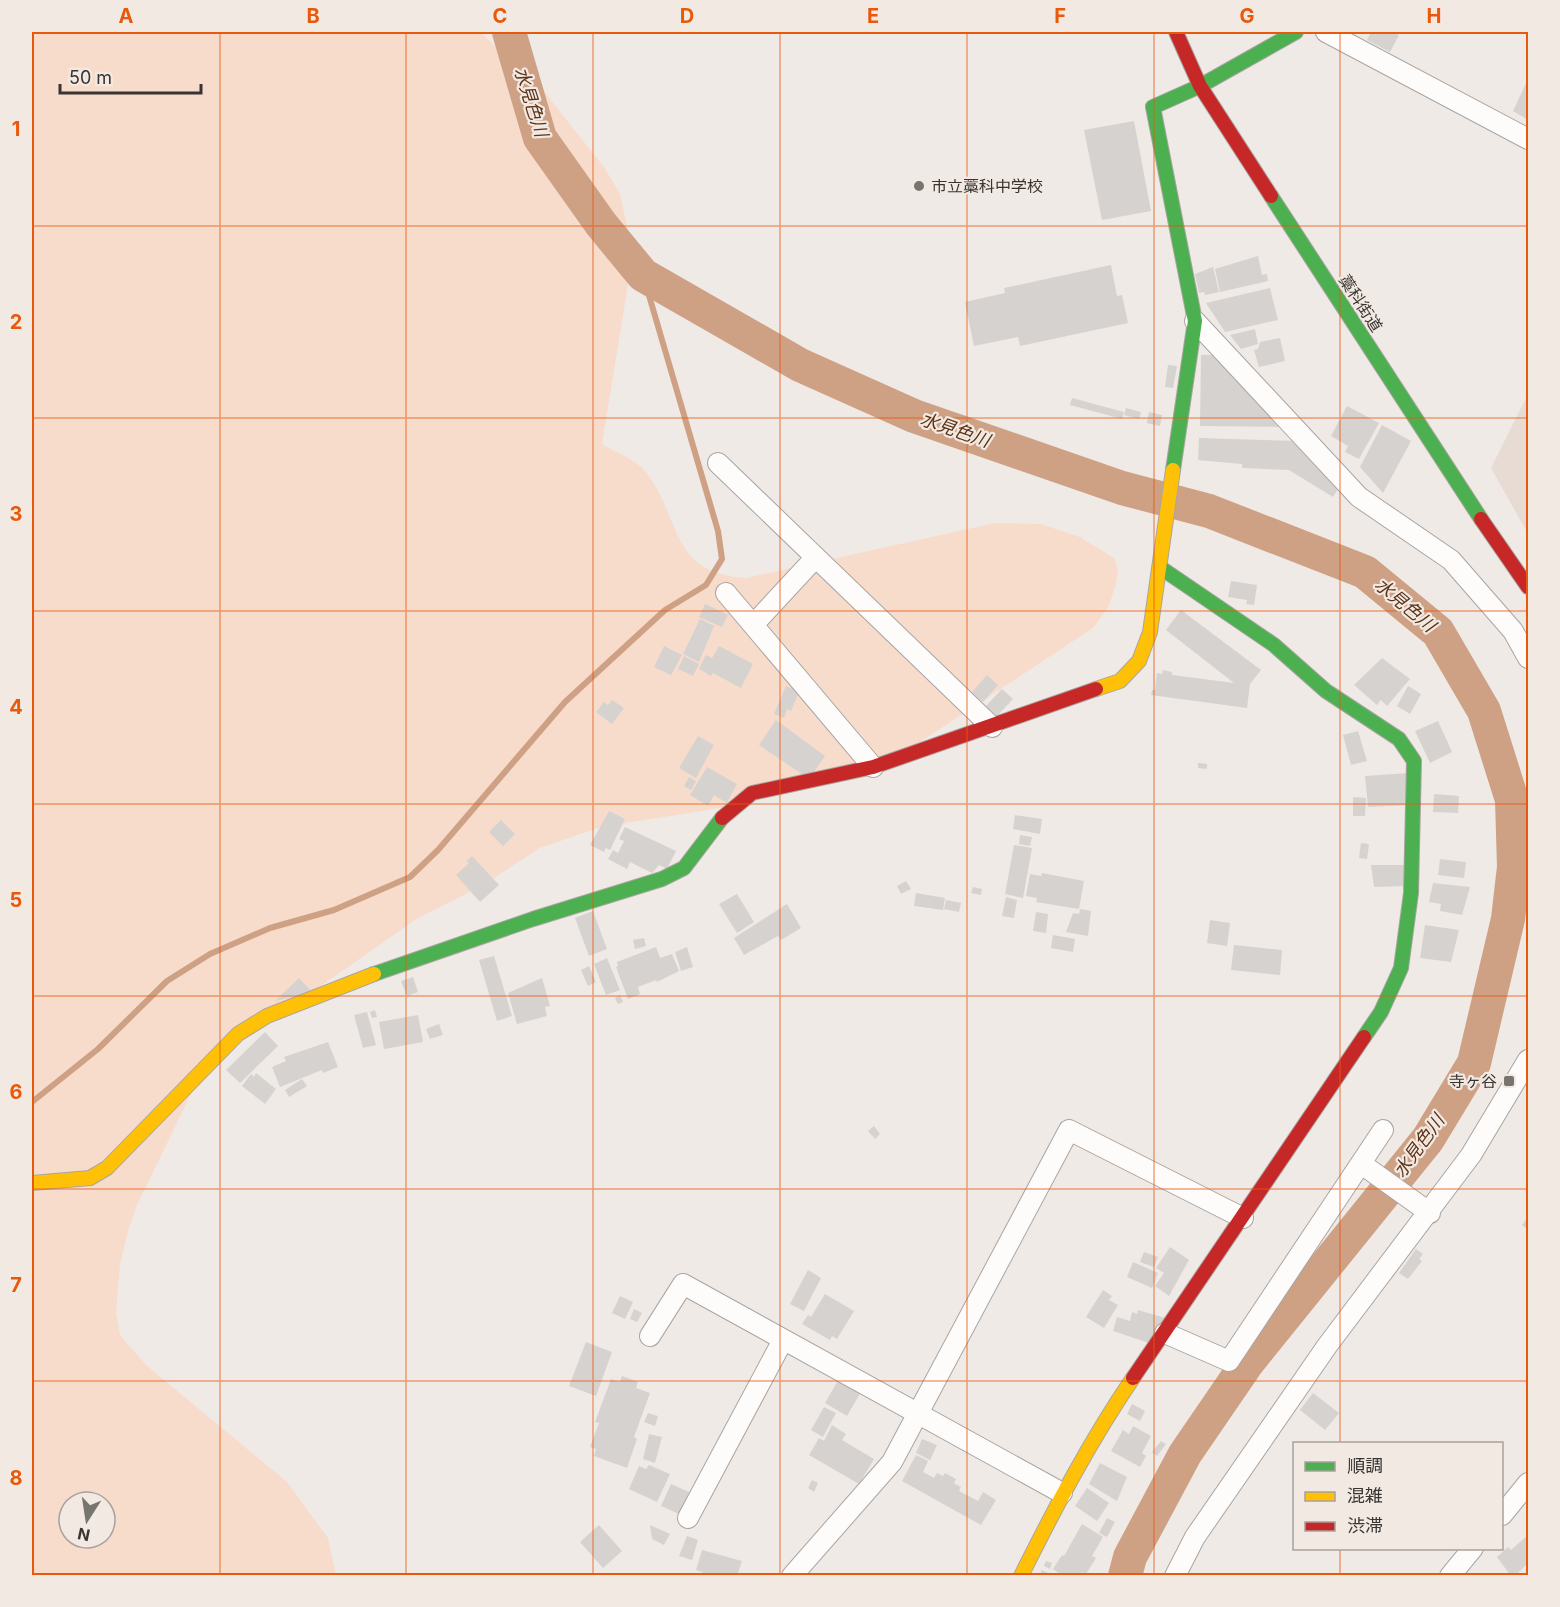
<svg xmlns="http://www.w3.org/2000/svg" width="1560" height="1607" viewBox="0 0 1560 1607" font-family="Inter,'Noto Sans JP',sans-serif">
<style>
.built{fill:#e7dbd4}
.green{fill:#f7dccc;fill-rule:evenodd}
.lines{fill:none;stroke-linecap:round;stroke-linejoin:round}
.stream{stroke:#cea185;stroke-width:6}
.river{stroke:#cea185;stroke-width:34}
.building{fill:#d6d2cf}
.street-casing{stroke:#a9a5a2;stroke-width:22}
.fast-casing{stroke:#a9a5a2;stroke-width:16}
.slow-casing{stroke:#a9a5a2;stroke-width:16}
.jam-casing{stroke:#a9a5a2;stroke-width:16}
.street{stroke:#fdfcfb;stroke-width:20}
.fast{stroke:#4caf50;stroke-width:14}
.slow{stroke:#ffc107;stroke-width:14}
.jam{stroke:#c62828;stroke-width:14}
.grid{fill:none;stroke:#e8590c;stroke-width:1.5;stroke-opacity:0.55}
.poi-dot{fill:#787470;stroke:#f3e9e3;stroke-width:2}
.labels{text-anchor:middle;stroke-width:4.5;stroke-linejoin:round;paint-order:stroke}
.poi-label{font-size:16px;fill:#373431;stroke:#f3e9e3;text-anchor:start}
.street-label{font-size:16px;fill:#373431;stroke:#f3e9e3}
.water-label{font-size:18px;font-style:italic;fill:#5c3316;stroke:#f3e9e3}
.neatline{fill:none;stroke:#e8590c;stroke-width:2}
.grid-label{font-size:20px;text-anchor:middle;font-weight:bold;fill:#e8590c}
</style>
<rect width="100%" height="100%" fill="#f0eae6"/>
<!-- built -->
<path class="built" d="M1528 394V534L1491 468Z"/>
<!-- green -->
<path class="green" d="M32 32H480L546 94 604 167 620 194 633 254 602 444C616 453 634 458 645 471 683 519 668 573 746 578L995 523 1041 524 1080 537 1114 558 1118 569 1116 584 1109 606 1093 628 876 771 714 809 601 827 540 848 480 887 418 918 221 1056 192 1092 137 1205 128 1231 120 1265 116 1312 120 1335 146 1365 287 1482 328 1538 336 1575 32 1576ZM69 1502H105V1538H69Z"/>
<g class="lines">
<!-- stream -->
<path class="stream" d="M32 1102 98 1049 167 981 210 954 270 928 334 910 410 877 438 850 565 702 665 610 706 585 722 559 718 531 643 275"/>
<!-- river -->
<path class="river" d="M509 32 540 138 601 224 643 275 800 365 914 416 1122 488 1209 511 1365 572 1438 632 1484 711 1512 800 1514 867 1508 919 1474 1063 1428 1139 1248 1362 1185 1454 1130 1557 1125 1576"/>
</g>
<!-- building -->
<path class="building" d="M1371 32H1391L1399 35 1390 52 1367 40Z
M1528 79V120L1513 111Z
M1134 121 1151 211 1102 220 1084 130Z
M1258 256 1262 275 1267 274 1268 281 1220 292 1215 269Z
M1111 265 1117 296 1122 295 1128 323 1020 346 1018 337 974 346 965 302 1005 293 1004 288Z
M1213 267 1219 292 1205 295 1204 292 1199 293 1195 274Z
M1270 288 1278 320 1225 332 1206 303Z
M1255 329 1258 344 1241 349 1230 335Z
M1280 338 1285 361 1259 367 1254 350 1258 349 1260 342Z
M1201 355H1214L1284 427 1200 426Z
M1168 365 1177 366 1173 388 1165 387Z
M1072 398 1124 412 1122 419 1070 405Z
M1347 406 1379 423 1359 459 1345 452 1348 446 1331 436Z
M1126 408 1141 412 1139 419 1124 415Z
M1149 412 1162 415 1160 426 1147 423Z
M1382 425 1411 441 1383 493 1360 467Z
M1199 438 1299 441 1341 484 1333 497 1289 470 1242 468V464L1198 460Z
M1231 581 1257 585 1254 605 1246 604 1247 600 1228 597Z
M705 604 728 615 722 627 699 617Z
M1181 610 1261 670 1250 684 1247 708 1151 695 1152 690H1155L1157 673 1162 674 1163 670 1172 672V675L1234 683 1166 630Z
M700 619 714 626 699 662 683 654Z
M664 646 682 655 671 675 654 667Z
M719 646 753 664 741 688 713 673 711 676 699 669 706 655 712 658Z
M684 656 699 664 693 676 678 669Z
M1382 658 1410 679 1387 706 1381 700 1377 705 1354 685Z
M987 675 998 685 983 702 972 692Z
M786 686 799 692 791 711 787 709 784 718 774 714Z
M1408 686 1421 694 1410 714 1397 706Z
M1002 689 1013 699 997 716 986 706Z
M612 700 624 708 612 724 596 712 604 702 608 705Z
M776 720 825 756 809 779 759 745Z
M1438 721 1452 752 1430 763 1415 731Z
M1358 731 1367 761 1351 765 1343 735Z
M698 736 714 745 696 778 679 768Z
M1198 763 1207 764V769L1198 768Z
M707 767 737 784 727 803 714 795 708 806 690 795Z
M1409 773 1411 805 1368 807 1365 776Z
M689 777 696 781 691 790 684 786Z
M1434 794 1459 796 1458 813 1433 812Z
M1353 797 1366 798 1365 816H1353Z
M609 811 625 819 610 850 606 848 604 852 590 845Z
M1015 815 1042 819 1040 834 1013 829Z
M501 820 515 834 503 846 489 832Z
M625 827 676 851 667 869 659 865 652 873 630 862 627 869 608 859 613 850 618 853 624 841 619 839Z
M1020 835 1032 837 1030 846 1019 844Z
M1361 843 1369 844 1367 859 1359 858Z
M1014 845 1032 848 1023 898 1005 894Z
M472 856 499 885 480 902 456 875 469 863 466 861Z
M1440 859 1466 862 1464 878 1438 875Z
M1371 865H1406V886L1374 887Z
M1042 873 1084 881 1079 909 1036 902 1037 898 1026 896 1030 874 1041 876Z
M906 881 911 889 901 894 897 886Z
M1433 883 1470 887 1462 915 1440 911 1441 904 1429 902Z
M973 887 982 889 981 895 971 893Z
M916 893 945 898 943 910 914 906Z
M737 894 754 922 737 933 719 904Z
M1006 897 1017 900 1014 918 1002 916Z
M946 900 961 903 959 912 944 909Z
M787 904 801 928 781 940 778 936 744 955 734 938Z
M1080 909 1091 911 1088 936 1066 932 1073 913 1079 914Z
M593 911 607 949 589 956 575 918Z
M1036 912 1048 914 1046 933 1033 931Z
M1210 920 1230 923 1227 946 1207 943Z
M1425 925 1459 930 1451 962 1420 958Z
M1053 935 1075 939 1073 952 1051 948Z
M644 938 646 946 635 949 633 940Z
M1234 945 1282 950 1280 975 1231 970Z
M656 947 660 958 672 954 679 971 657 982 656 980 638 987 640 994 628 999 616 967 618 966 617 962Z
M687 947 693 967 681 971 675 952Z
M494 956 512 1016 497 1021 479 960Z
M607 958 620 990 606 995 594 964Z
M589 966 596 982 588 986 581 970Z
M413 977 418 992 407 996 401 981Z
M299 978 312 992 275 1001Z
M542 978 550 1006 545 1007 547 1016 517 1024 508 993Z
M620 995 623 1002 618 1004 615 998Z
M375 1010 377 1017 372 1018 370 1012Z
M367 1012 376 1045 363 1048 354 1015Z
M418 1015 423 1042 384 1049 379 1022Z
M439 1024 443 1035 430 1039 426 1029Z
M265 1032 278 1046 240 1083 226 1070Z
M328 1042 338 1067 323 1073 322 1070 280 1087 272 1067 286 1061 284 1057Z
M256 1073 276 1089 265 1104 242 1086 251 1074 254 1077Z
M302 1079 307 1086 289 1097 285 1090Z
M874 1126 880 1134 875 1139 868 1131Z
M1528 1217V1230L1522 1225Z
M1170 1247 1189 1260 1169 1296 1155 1286 1164 1273 1156 1268Z
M1416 1249 1423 1254 1419 1259 1422 1261 1408 1279 1399 1273Z
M1144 1252 1158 1257 1154 1267 1140 1262Z
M1133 1262 1158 1273 1152 1288 1127 1277Z
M808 1270 821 1278 804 1311 790 1304Z
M1103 1290 1112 1296 1109 1300 1118 1305 1104 1328 1086 1317Z
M825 1294 854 1311 837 1339 832 1336 830 1340 802 1324 808 1315 811 1317Z
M620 1296 633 1302 625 1319 612 1313Z
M634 1309 642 1313 637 1322 630 1319Z
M1138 1310 1165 1318 1155 1345 1113 1331 1117 1317 1130 1321 1132 1312 1137 1314Z
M586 1342 612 1352 596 1396 569 1386Z
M622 1376 638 1382 636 1388 650 1393 634 1437 637 1439 627 1468 594 1456 596 1449 590 1447 599 1423 595 1422 611 1379 620 1382Z
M840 1377 862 1390 847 1416 825 1403Z
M1313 1393 1339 1413 1325 1430 1300 1410Z
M1132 1404 1145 1411 1140 1421 1127 1414Z
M824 1407 836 1413 823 1437 811 1430Z
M648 1413 658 1416 655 1426 644 1422Z
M832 1425 846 1434 842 1440 874 1459 859 1484 809 1455 819 1438 824 1441Z
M1133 1426 1151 1436 1142 1453 1146 1456 1140 1467 1111 1451 1123 1430 1129 1434Z
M649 1434 662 1437 655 1463 643 1459Z
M922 1439 937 1445 930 1460 916 1453Z
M1161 1441 1166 1444 1157 1456 1152 1452Z
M916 1455 928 1461 923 1472 934 1478 937 1473 943 1476 945 1473 956 1479 954 1483 961 1487 959 1491 978 1501 983 1492 996 1500 981 1525 902 1481Z
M1100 1463 1127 1477 1117 1501 1089 1484Z
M649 1465 670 1474 657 1502 629 1489 639 1466 646 1469Z
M812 1480 818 1483 814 1492 808 1488Z
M671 1484 689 1492 679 1514 661 1506Z
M1087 1488 1109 1503 1097 1521 1075 1506Z
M1107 1518 1115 1522 1107 1537 1099 1533Z
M1082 1524 1103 1537 1092 1556 1096 1558 1086 1574 1082 1572 1080 1576H1063L1053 1569 1062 1555 1064 1556Z
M599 1525 622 1551 603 1568 580 1542Z
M650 1525 670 1534 664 1545 652 1539Z
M1528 1535V1563L1515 1576H1511L1497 1557 1508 1547 1511 1550Z
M687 1536 698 1540 692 1560 679 1556Z
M702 1550 742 1561 737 1576H712L696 1570Z
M1046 1561 1052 1563 1050 1569 1044 1566Z
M1042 1570 1054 1576H1039Z"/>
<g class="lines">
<!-- street casing -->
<g class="street-casing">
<path id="street" d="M1326 32 1528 139
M1195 321 1359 497 1451 560 1513 631 1528 658
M718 463 992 727
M726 593 873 767
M753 625 816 557
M1363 1165 1430 1213
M1165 1333 1229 1361 1383 1130
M650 1336 683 1284 1062 1493
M1502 1515 1528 1483
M688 1518 783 1340
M792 1576 892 1462 1069 1130 1243 1218
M1175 1576 1195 1537 1327 1346 1471 1155 1528 1060
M1450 1576 1473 1548"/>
</g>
<!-- fast casing -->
<g class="fast-casing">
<path id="fast" d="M1271 196 1481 519
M1173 470 1195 321 1153 107 1200 86 1296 32
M1161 568 1274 645 1326 691 1399 739 1414 761 1411 893 1401 968 1381 1012 1364 1037
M374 974 533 919 662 879 684 868 722 818"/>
</g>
<!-- slow casing -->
<g class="slow-casing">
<path id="slow" d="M1096 689 1120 681 1139 661 1150 632 1173 470
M32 1183 90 1178 107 1168 238 1034 267 1016 374 974
M1021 1576C1055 1508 1090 1441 1133 1378"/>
</g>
<!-- jam casing -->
<g class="jam-casing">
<path id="jam" d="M1176 32 1200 86 1271 196
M1481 519 1528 587
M722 818 752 793 873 767 1096 689
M1133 1378 1364 1037"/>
</g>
<!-- street -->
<use href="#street" class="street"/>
<!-- fast -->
<use href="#fast" class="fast"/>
<!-- slow -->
<use href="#slow" class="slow"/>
<!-- jam -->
<use href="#jam" class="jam"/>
</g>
<!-- grid -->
<path class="grid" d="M220 32V1576M406 32V1576M593 32V1576M780 32V1576M967 32V1576M1154 32V1576M1340 32V1444M32 226H1528M32 418H1528M32 611H1528M32 804H1528M32 996H1528M32 1189H1528M32 1381H1528M1340 1548V1576"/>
<!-- markers -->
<g class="poi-dot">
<circle cx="919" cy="186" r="6"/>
<rect x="1503" y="1075" width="12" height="12" rx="3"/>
</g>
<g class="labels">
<!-- poi labels -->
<g class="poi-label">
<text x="931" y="192">市立藁科中学校</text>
<text x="1497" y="1087" text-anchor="end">寺ヶ谷</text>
</g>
<!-- street labels -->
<g class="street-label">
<text transform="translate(1361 303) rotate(57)" y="6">藁科街道</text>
</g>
<!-- water labels -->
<g class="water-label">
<text transform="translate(531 102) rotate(72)" y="6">水見色川</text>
<text transform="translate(955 430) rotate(19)" y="6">水見色川</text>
<text transform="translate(1405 605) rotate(40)" y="6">水見色川</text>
<text transform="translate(1419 1146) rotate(-54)" y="6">水見色川</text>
</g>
</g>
<!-- border -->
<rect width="1560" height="1607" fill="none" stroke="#f3e9e3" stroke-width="66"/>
<!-- legend -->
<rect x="1293" y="1442" width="210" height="108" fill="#f3e9e3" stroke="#a8a19c" stroke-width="1.5"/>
<rect x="1305" y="1462" width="30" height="9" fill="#4caf50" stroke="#a8a19c" stroke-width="1.5"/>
<text x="1347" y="1472" font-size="18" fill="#373431">順調</text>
<rect x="1305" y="1492" width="30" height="9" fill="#ffc107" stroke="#a8a19c" stroke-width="1.5"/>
<text x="1347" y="1502" font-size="18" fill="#373431">混雑</text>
<rect x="1305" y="1522" width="30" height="9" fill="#c62828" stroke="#a8a19c" stroke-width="1.5"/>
<text x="1347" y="1532" font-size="18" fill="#373431">渋滞</text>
<!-- north arrow -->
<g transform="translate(87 1520) rotate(192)"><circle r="28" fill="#f3e9e3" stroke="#a8a19c" stroke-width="1.5"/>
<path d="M0-4.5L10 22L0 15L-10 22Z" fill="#787470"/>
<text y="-9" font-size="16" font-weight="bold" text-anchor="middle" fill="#373431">N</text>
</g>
<!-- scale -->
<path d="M60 84v9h141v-9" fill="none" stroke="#373431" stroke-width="3"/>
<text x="69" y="84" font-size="18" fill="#373431" stroke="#f3e9e3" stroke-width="4.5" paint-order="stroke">50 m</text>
<rect x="33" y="33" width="1494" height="1541" class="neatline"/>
<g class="grid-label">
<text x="126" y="23">A</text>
<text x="313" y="23">B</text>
<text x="500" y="23">C</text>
<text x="687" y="23">D</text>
<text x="873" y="23">E</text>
<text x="1060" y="23">F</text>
<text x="1247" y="23">G</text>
<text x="1434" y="23">H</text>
<text x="16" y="136">1</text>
<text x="16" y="329">2</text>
<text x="16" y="521">3</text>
<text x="16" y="714">4</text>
<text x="16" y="907">5</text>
<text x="16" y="1099">6</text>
<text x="16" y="1292">7</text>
<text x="16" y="1485">8</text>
</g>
</svg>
